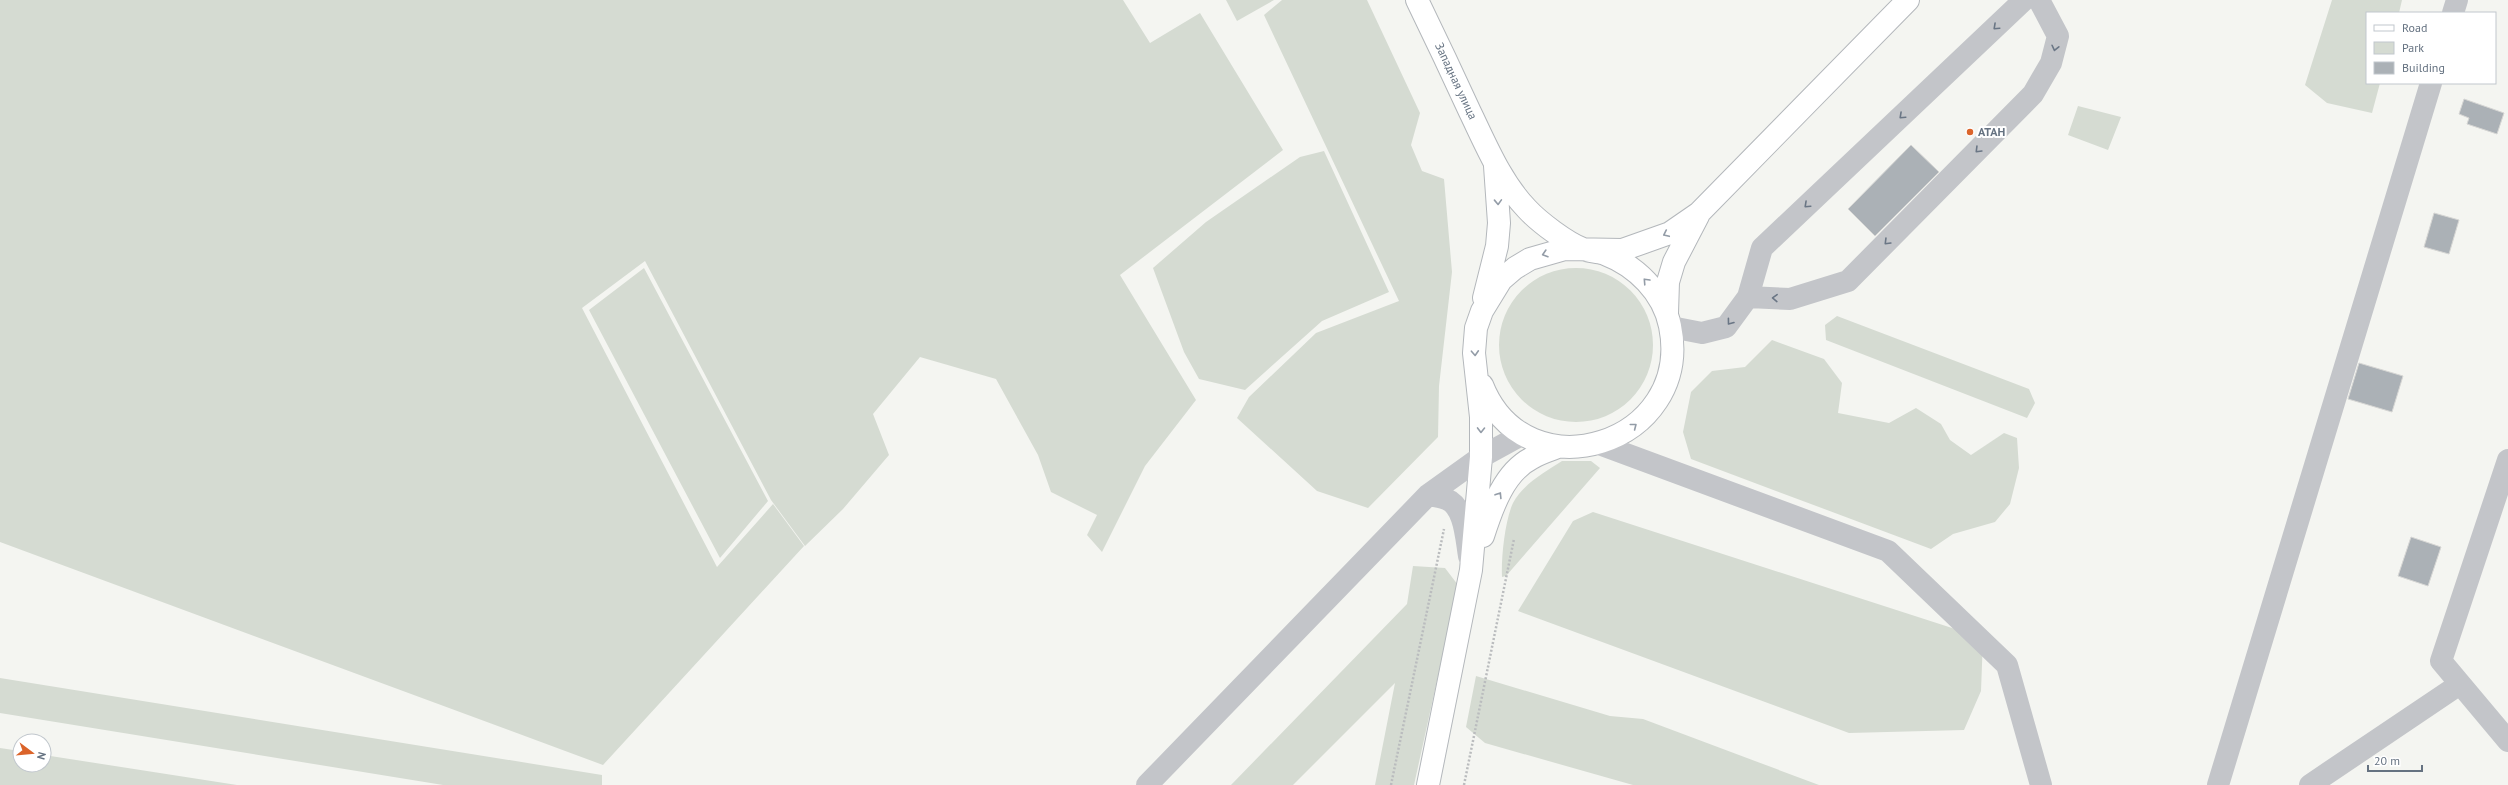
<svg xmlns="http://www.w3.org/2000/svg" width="2508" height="785" viewBox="0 0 2508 785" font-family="'PT Sans',sans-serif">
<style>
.green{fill:#d5dbd2}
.building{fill:#abb1b6;stroke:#d6d6d4}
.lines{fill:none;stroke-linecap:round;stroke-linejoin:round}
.major-casing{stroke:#b3b7bb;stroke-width:24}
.path{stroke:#babcbe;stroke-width:2.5;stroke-dasharray:2 2;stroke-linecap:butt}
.minor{stroke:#c3c5c9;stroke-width:22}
.major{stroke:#fff;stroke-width:22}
.oneway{stroke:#6a7685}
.oneway2{stroke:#939ca7}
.poi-dot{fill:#db642a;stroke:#fff;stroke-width:1.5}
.labels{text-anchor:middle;stroke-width:4;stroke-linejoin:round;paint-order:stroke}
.street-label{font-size:12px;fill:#657281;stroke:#fff}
.poi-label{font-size:12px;font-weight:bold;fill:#657281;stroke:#fff;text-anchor:start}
</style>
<rect width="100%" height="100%" fill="#f4f5f1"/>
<!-- green -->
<path class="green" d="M0 0H1123L1150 43 1200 13 1283 150 1120 275 1196 400 1145 466 1102 552 1087 535 1097 515 1051 492 1038 455 996 379 920 357 873 414 889 455 843 509 805 546 771 500 645 261 582 308 717 567 773 504 804 546 603 765 0 542Z
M1226 0H1274L1237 21Z
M1282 0H1367L1420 113 1411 145 1422 171 1444 179 1452 272 1439 386 1438 437 1368 508 1317 491 1237 418 1249 397 1316 333 1399 301 1264 15Z
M2332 0H2402L2399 13H2367V83H2380L2372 113 2327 103 2305 85Z
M2078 106 2121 117 2108 150 2068 135Z
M1324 151 1389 292 1322 321 1245 390 1199 379 1184 352 1153 268 1206 222 1300 157Z
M644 268 768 501 720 558 589 310Z
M1499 345a77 77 0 1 1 154 0a77 77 0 1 1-154 0Z
M1837 316 2029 389 2035 403 2027 418 1826 340 1825 325Z
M1772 340 1824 359 1842 383 1838 413 1889 423 1916 408 1941 424 1950 440 1971 455 2004 433 2017 438 2019 468 2010 504 1995 522 1953 534 1931 549 1691 459 1683 432 1691 392 1712 371 1745 367Z
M1562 461H1591L1600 468 1506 576 1502 577C1501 558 1505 520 1513 503 1523 484 1545 472 1562 461Z
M1593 512 1983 638 1981 691 1964 730 1849 733 1518 611 1573 521Z
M1413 566 1445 568 1458 585 1414 785H1375L1395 683 1293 785H1231L1407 604Z
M1476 676 1610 716 1643 719 1819 785H1633L1485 743 1466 727Z
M0 678 602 775V785H443L0 713Z
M0 748 20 751V765H44V755L237 785H0Z"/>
<!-- building -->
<path class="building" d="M2464 99 2504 113 2497 134 2467 124 2469 118 2459 114Z
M1911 145 1939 172 1875 236 1848 209Z
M2434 213 2459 220 2449 254 2424 247Z
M2359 363 2403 376 2392 412 2348 399Z
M2411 537 2441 547 2428 586 2398 576Z"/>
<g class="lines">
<!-- major casing -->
<g class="major-casing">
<path id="major" d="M1417 0C1435 37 1453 75 1470 112 1486 145 1501 182 1527 209 1539 222 1567 243 1583 249 1590 252 1598 251 1605 254 1636 266 1663 292 1670 326 1694 444 1526 497 1482 385
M1484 298 1497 246 1499 223 1495 166
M1667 313 1668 282 1674 262 1698 216
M1483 536C1492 508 1504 472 1532 458 1540 453 1550 450 1558 447
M1428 785 1471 570 1481 457V417L1474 353 1476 328 1482 311 1501 280 1515 268 1530 259 1565 249 1622 250 1670 233 1699 213 1908 0"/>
</g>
<!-- path -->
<path class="path" d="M1391 785 1444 529
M1464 785 1514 539"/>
<!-- minor -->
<path class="minor" d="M2453 13 2457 0
M1748 297 1790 299 1848 281 2033 94 2051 63 2058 36 2039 0
M1671 327 1702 333 1726 327 1748 297 1762 248 2024 0
M1599 444 1888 551 2007 665 2041 785
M2508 460 2441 661 2508 741
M1428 495C1434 496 1441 497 1446 499 1465 506 1466 539 1469 556
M1147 785 1428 495 1481 457 1523 434
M2218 785 2431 83
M2310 785 2460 684"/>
<!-- major -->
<use href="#major" class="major"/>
</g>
<!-- one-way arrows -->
<defs><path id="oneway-chevron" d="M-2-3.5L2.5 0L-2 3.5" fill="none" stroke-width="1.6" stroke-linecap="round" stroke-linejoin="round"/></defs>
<g class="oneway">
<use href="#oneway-chevron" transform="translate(1996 27) rotate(137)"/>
<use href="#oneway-chevron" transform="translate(2055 48) rotate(103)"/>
<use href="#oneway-chevron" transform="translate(1902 116) rotate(137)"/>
<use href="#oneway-chevron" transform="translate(1978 150) rotate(135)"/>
<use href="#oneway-chevron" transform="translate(1807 205) rotate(137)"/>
<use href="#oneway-chevron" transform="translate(1887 242) rotate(135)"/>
<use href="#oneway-chevron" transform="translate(1775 298) rotate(-178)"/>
<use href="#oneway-chevron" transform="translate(1730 322) rotate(127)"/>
</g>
<g class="oneway2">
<use href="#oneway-chevron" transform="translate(1498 202) rotate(88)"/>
<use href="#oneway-chevron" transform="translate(1666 234) rotate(155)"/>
<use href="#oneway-chevron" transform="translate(1545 254) rotate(163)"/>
<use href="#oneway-chevron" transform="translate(1646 281) rotate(-133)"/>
<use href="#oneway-chevron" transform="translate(1475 353) rotate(87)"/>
<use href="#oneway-chevron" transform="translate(1634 426) rotate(-38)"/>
<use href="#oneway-chevron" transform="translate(1481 430) rotate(91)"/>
<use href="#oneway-chevron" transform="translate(1499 495) rotate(-58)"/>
</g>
<!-- markers -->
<circle class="poi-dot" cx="1970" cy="132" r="4"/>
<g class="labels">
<!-- street labels -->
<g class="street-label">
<text transform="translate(1456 81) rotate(65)" y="4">Западная улица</text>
</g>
<!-- poi labels -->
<g class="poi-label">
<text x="1978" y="136">АТАН</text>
</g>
</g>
<!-- legend -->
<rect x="2366" y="12" width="130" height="72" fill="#ffffff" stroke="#c1c7cd"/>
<rect x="2374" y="25" width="20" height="6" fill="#ffffff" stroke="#c1c7cd"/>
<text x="2402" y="32" font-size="12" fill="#657281">Road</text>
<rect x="2374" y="42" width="20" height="12" fill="#d5dbd2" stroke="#c1c7cd"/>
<text x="2402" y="52" font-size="12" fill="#657281">Park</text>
<rect x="2374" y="62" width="20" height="12" fill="#abb1b6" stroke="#c1c7cd"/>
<text x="2402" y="72" font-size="12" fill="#657281">Building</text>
<!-- north arrow -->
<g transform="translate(32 753) rotate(106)"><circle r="19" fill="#ffffff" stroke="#c1c7cd"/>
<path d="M0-3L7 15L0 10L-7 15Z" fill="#db642a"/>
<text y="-6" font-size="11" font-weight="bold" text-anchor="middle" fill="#657281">N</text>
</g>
<!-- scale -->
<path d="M2368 765v6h54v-6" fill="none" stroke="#657281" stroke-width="2"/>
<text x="2374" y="765" font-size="12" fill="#657281" stroke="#ffffff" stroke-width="3" paint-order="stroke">20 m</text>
</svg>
